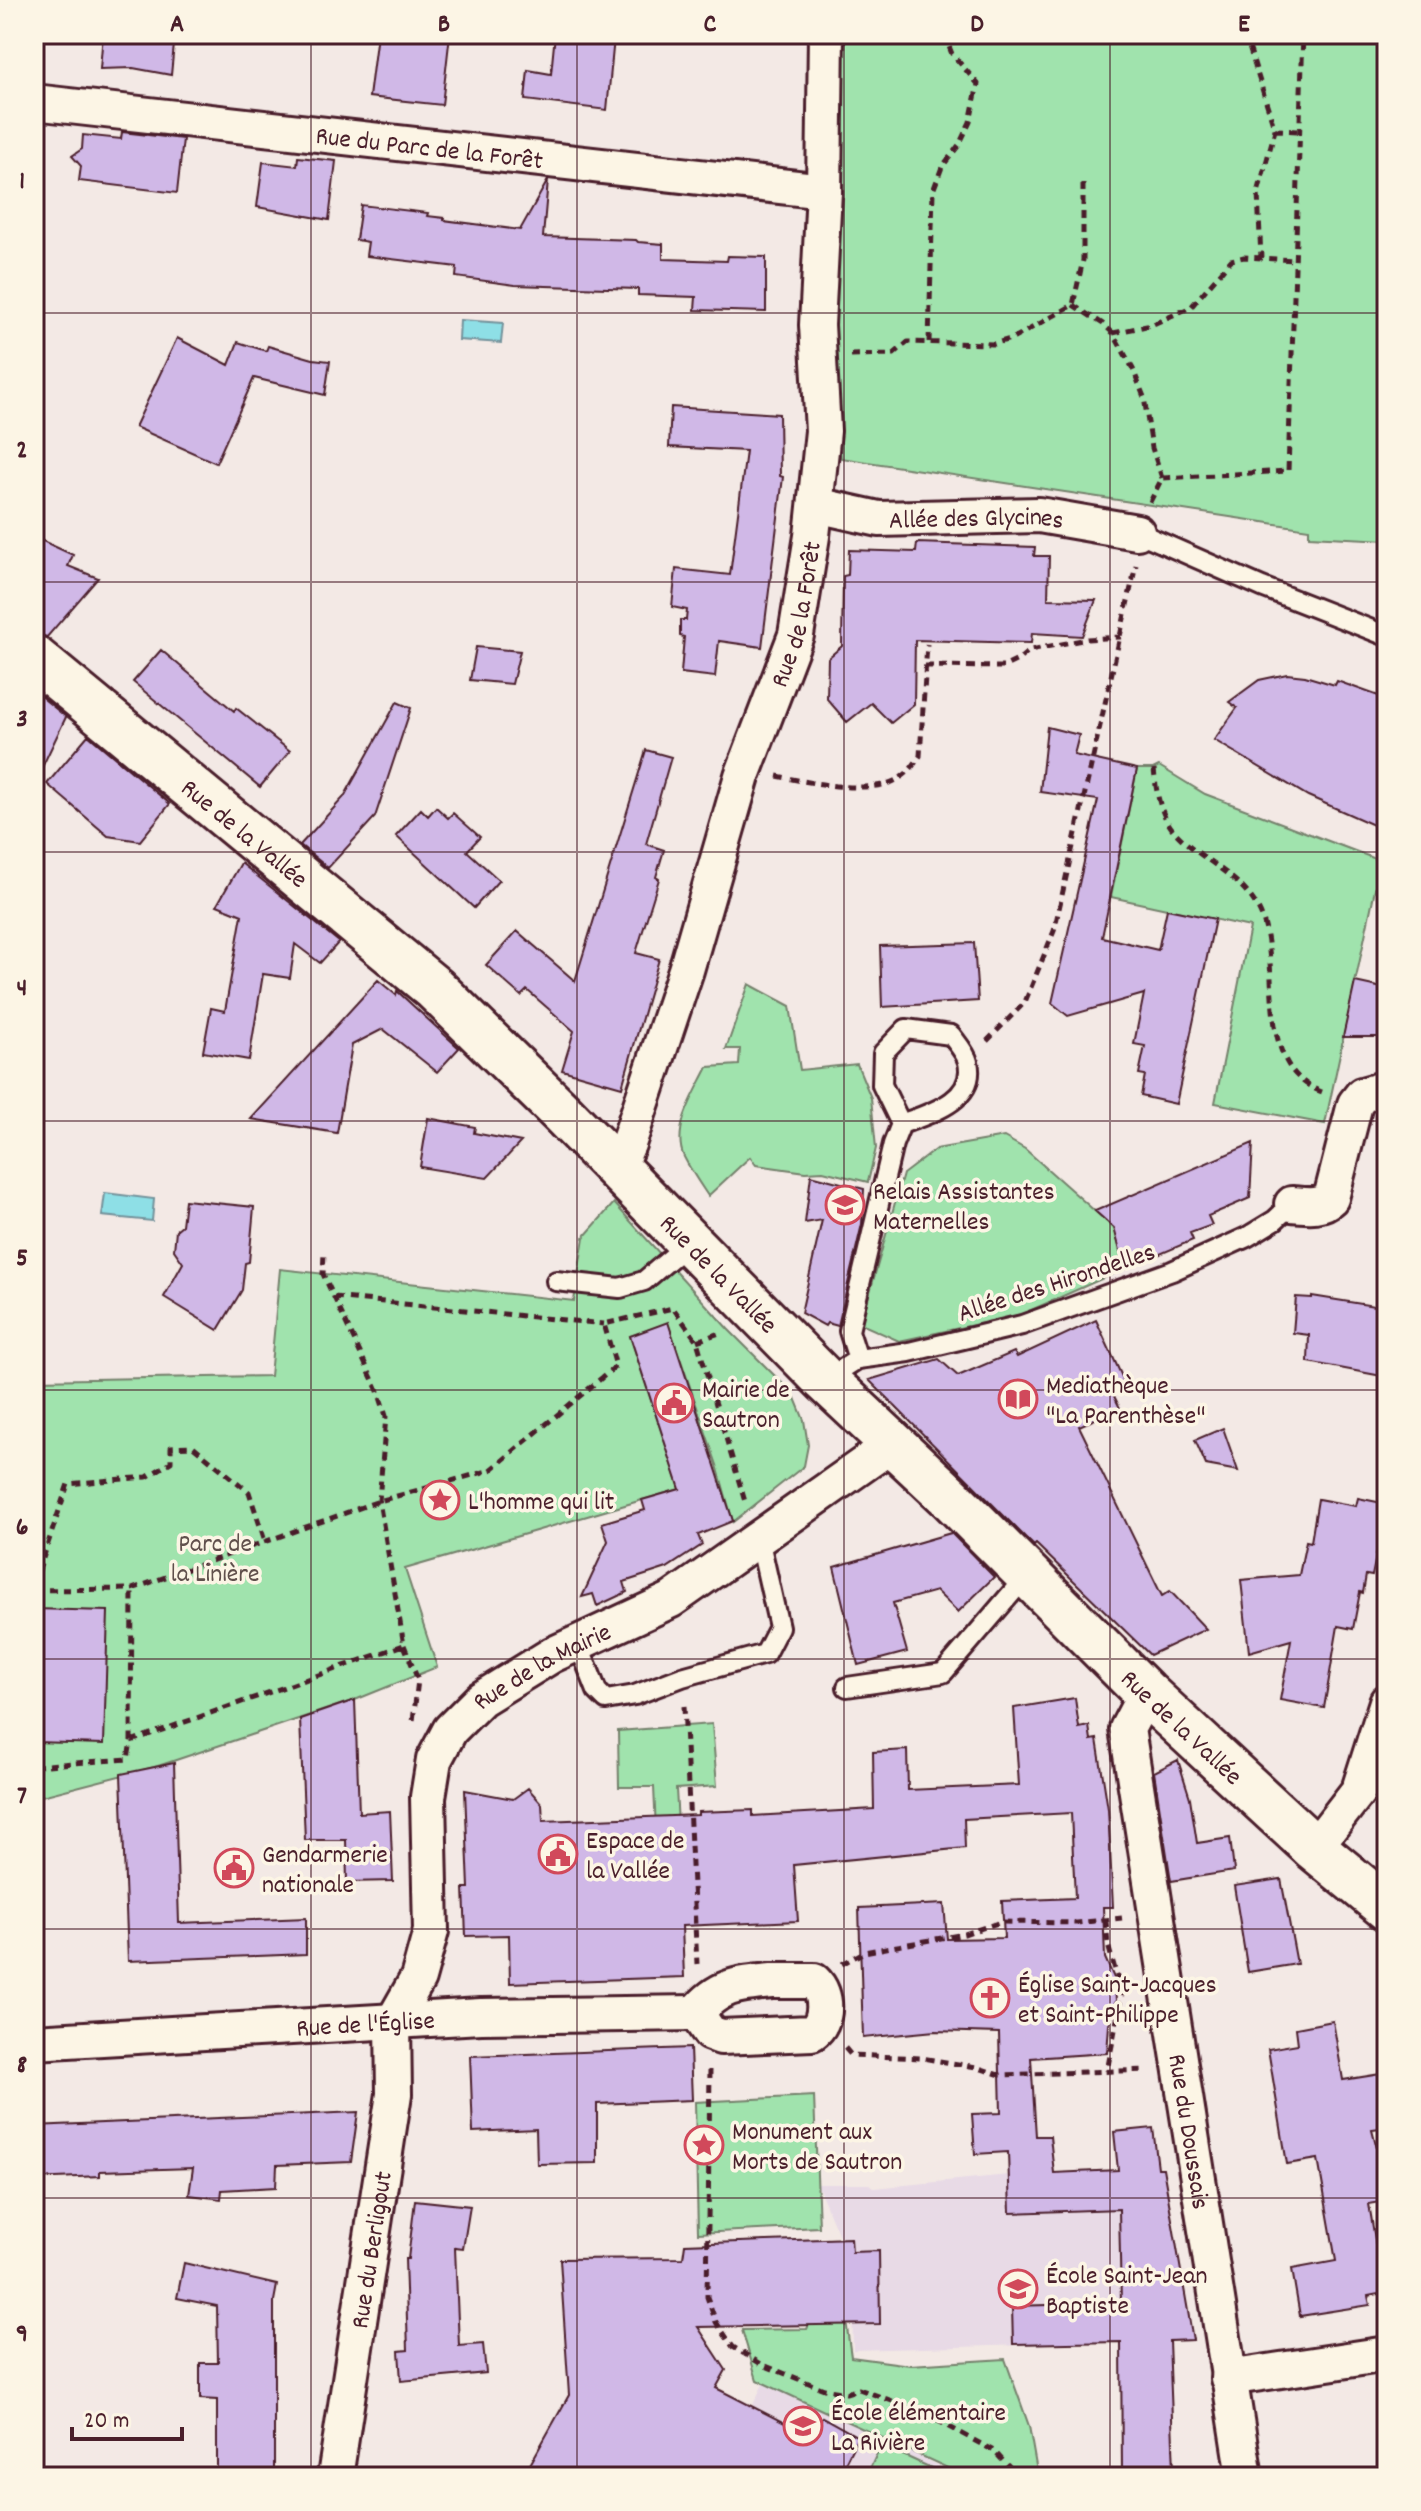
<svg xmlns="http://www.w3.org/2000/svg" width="1421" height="2511" viewBox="0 0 1421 2511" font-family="Dekko,sans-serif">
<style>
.built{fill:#e8dae6}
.green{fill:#a0e3ad;stroke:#75816c;stroke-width:2}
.water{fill:#8edfe6;stroke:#73929b;stroke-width:2}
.building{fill:#d0b8e7;stroke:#4a1f2b;stroke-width:2}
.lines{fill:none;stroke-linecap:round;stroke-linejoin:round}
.service-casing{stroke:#4a1f2b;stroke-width:24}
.minor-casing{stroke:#4a1f2b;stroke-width:40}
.tertiary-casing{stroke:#4a1f2b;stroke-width:50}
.path{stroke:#4a1f2b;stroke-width:5;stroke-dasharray:8 6;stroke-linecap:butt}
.service{stroke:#fcf5e5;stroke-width:18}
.minor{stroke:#fcf5e5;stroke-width:34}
.tertiary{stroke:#fcf5e5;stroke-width:44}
.grid{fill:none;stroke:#4a1f2b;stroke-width:2;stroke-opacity:0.55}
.labels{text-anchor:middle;stroke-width:7;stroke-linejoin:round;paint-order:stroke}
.street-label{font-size:26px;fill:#4a1f2b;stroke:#fcf5e5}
.poi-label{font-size:26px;fill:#4a1f2b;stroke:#fcf5e5;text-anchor:start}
.park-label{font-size:26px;fill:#60504c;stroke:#fcf5e5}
.neatline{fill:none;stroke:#4a1f2b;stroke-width:3}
.grid-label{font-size:26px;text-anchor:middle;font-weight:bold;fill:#4a1f2b}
</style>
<rect width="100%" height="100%" fill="#f3e9e5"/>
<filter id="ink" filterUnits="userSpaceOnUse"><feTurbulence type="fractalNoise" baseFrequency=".0125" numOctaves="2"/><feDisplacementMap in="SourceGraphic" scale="16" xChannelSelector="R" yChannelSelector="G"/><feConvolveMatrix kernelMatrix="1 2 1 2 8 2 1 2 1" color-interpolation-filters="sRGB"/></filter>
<g filter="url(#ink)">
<!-- built -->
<path class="built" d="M1163 2168 1193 2340 853 2350 851 2238H840L817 2184H869L874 2188 1009 2175Z
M767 2376 959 2477H717Z"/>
<!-- green -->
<path class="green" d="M843 34H1387V540L1309 536V529L841 458 830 353Z
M1159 766 1205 794 1381 861 1325 1124 1215 1103 1250 927 1111 897 1137 769H1153Z
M749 984 790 1006 800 1070 857 1064 871 1098 876 1148 868 1182 823 1171 806 1172 756 1165 750 1157 708 1196C700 1184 691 1171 684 1157 671 1128 696 1092 708 1067L739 1065 740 1049H726Z
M1004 1137 1025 1149 1115 1229 1124 1269 1020 1315 899 1341 861 1324 903 1174 936 1149Z
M614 1203 728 1329 784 1385 795 1398 804 1420 808 1445 804 1466 733 1522 717 1465 668 1323 630 1336 680 1489 405 1569 437 1667 355 1700 158 1766 34 1798V1380L270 1376 280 1269 574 1301 584 1237Z
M712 1724 717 1786 676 1789 683 1914 660 1917 654 1787H619L618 1731Z
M814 2096 819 2227 698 2233 695 2102Z
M815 2312 845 2313 851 2357 910 2365 1005 2359 1029 2426 1038 2477H967L757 2380 742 2330 807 2329Z
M881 2445 951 2477H866Z"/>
<!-- water -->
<path class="water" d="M460 320 503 323 501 343 459 340Z
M105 1193 154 1199 152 1221 102 1216Z"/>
<!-- building -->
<path class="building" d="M103 34H175L171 75 133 68 100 69Z
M377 34H450L442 105 369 97Z
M555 34 614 38 607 110 525 100 528 70 551 74Z
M122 132 183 139 177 193 79 181 81 166 72 156 82 149 83 135 121 139Z
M298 157 336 161 329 220 257 207 263 162 297 166Z
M548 180 543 237 636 240 638 242 663 244V259L727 261 728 256 766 257V312L695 310 696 297 638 295V289L515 285 456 277 457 267 366 256 368 242 356 240 361 205 428 213 427 216 444 218V220L520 230Z
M177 338 229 365 238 342 266 351 268 346 313 359 330 361 325 395 254 378 216 463 135 427Z
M671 407 779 414 780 476 783 477 762 647 719 641 715 677 681 673 684 637 680 636V620H686L687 610 672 607 676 569 730 575 746 451 669 447Z
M34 537 73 555 68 566 98 578 47 637 34 634Z
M917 543 1035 547 1034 556H1049L1048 599 1096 600 1082 636 1032 633 1031 643 915 640 914 704 891 723 871 703 847 722 827 699 828 658 842 646 843 576 848 575 849 550 916 552Z
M476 647 520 651 512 684 470 680Z
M161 650 234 711 236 708 290 751 260 787 133 682Z
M1287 674 1305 676 1335 685 1337 681 1387 699V831L1308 796 1214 740 1237 708 1229 702 1259 680Z
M34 691 66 717 34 784Z
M397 702 411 708 375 817 328 868 300 845 344 797Z
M1047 727 1079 735 1074 755 1137 769 1102 937 1158 950 1167 909 1215 919 1176 1104 1141 1096 1145 1075 1139 1074 1145 1046 1134 1044 1144 994 1068 1016 1052 1003 1098 800 1040 792Z
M88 735 170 804 140 841 108 836 47 784Z
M646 750 671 757 646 844 664 850 656 877 659 879 636 953 659 959 622 1087 562 1070 574 1031 527 990 521 996 486 965 517 931 575 981Z
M436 807 448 818 453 813 480 837 467 851 499 880 474 908 396 836 421 809 428 816Z
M241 863 339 942 320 963 295 944 290 978 263 974 249 1060 203 1052 211 1008 225 1011 242 915 217 905Z
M974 943 978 1001 882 1007 880 946Z
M378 980 396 995 397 991 459 1048 437 1072 383 1029 352 1045 337 1133 251 1119Z
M1355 982 1387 989V1037H1343Z
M428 1118 475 1127 474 1133 521 1142 487 1178 420 1167Z
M1253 1143 1250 1198 1208 1216 1212 1225 1190 1233 1193 1240 1125 1269 1114 1228 1095 1211Z
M811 1175 864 1189 862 1224 838 1326 827 1323 825 1326 801 1313 822 1220 805 1223Z
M185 1200 254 1207 249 1262 245 1263 242 1290 218 1330 164 1297 183 1263 174 1250 176 1230 182 1225Z
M1312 1296 1387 1308V1377L1308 1362 1309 1335 1293 1333 1296 1297 1312 1298Z
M1096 1320 1124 1381 1110 1388 1120 1408 1079 1426 1162 1596 1170 1591 1206 1629 1150 1655 1036 1544 1034 1546 869 1380 939 1359 958 1376 1014 1352 1017 1357Z
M668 1322 733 1521 698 1535 702 1545 667 1568 624 1582 627 1592 597 1606 593 1594 582 1597 608 1541 602 1523 645 1510 642 1500 680 1489 630 1336Z
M1223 1428 1238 1471 1206 1465 1195 1440Z
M1358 1498 1387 1504V1547L1378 1546 1372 1576 1366 1575 1363 1593 1360 1592 1353 1629 1338 1626 1324 1708 1280 1700 1291 1640 1249 1652 1241 1580 1299 1575 1306 1541 1311 1542 1318 1499 1356 1506Z
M951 1533 994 1577 958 1612 936 1591 893 1603 907 1652 858 1665 834 1567Z
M34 1609 108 1611 104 1744 34 1742Z
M1075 1698 1079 1728 1089 1726 1091 1740 1097 1739 1108 1809 1113 1907H1103L1105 1958 1114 1978 1116 2000 1109 2025 1107 2053 1031 2058 1036 2136H1050L1054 2173 1118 2170 1114 2132 1153 2128 1158 2168H1163L1193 2340 1169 2341 1174 2470H1166V2477H1126V2472L1122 2471 1121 2342 1013 2344 1012 2306 1121 2303 1119 2209 1010 2213 1008 2152 975 2154 972 2114 1001 2113 999 2033 935 2031 863 2038 859 1908 944 1904 947 1939 1004 1938 1002 1901 1075 1898 1071 1813 964 1819 965 1848 794 1865 798 1921 682 1926 684 1977 510 1983 509 1935 466 1936 464 1888H469L465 1790 513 1799 528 1788 542 1804 543 1821 698 1815V1812L753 1810V1816L874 1809 873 1752 907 1750 908 1790 1019 1785 1014 1708Z
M355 1700 359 1813 390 1811 393 1881 347 1882 346 1840H305L300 1719Z
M1178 1760 1190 1798 1197 1843 1230 1838 1234 1871 1171 1881 1154 1772Z
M174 1763 179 1923 306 1918V1954L128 1961 121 1774Z
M1281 1879 1297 1964 1248 1972 1234 1886Z
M1333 2021 1343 2080 1387 2073V2127L1372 2129 1386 2183 1387 2201 1369 2204 1384 2293 1368 2296 1370 2305 1300 2316 1292 2269 1336 2261 1318 2159 1287 2164 1268 2049 1298 2044 1296 2028Z
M690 2048 692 2100 597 2104V2163L537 2164 536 2129 473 2132 470 2056Z
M358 2112 351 2162 277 2165 276 2187 222 2190 221 2199 189 2195 193 2168 100 2171V2176L34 2179V2126Z
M415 2200 470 2206 463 2249 455 2248 459 2346 483 2344 486 2373 401 2381 399 2351 408 2350 405 2259H408Z
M851 2238 852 2252 879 2251 880 2324 698 2327 726 2370 716 2388 812 2437 822 2417 858 2437 838 2477H523L569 2395 560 2259 683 2258 685 2244Z
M184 2263 277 2285 274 2301V2477H217V2400L200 2399V2363H218L217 2306 177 2298Z"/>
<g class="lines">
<!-- service casing -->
<g class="service-casing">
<path id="service" d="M1137 532 1262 587 1387 636
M556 1281 620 1288 644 1281 689 1243
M858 1359 849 1331 893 1144 901 1124C928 1114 977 1101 968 1062 966 1053 956 1042 951 1035L906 1029 883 1053 882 1085 901 1124
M825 1380 858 1359 909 1352 1022 1325 1172 1271 1247 1237 1275 1220 1292 1204
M578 1643 597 1691 606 1700 635 1695 682 1677 765 1654 779 1627 759 1538
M847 1687 943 1673 1028 1574"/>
</g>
<!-- minor casing -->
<g class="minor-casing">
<g id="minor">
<path id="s1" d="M34 102 824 191"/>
<path id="s2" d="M816 505 879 519 1039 515 1137 532"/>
<path id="s3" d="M617 1169 628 1144 686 970 742 776 796 635 812 536 823 431 817 325 824 191 826 34"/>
<path d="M1292 1204C1306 1205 1321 1208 1331 1198L1355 1104 1362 1095 1387 1088"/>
<path id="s4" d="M1146 1693 1127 1729 1245 2477"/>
<path d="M1314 1848 1359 1790 1387 1702"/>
<path d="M772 1981H814C828 1994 828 2022 812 2033L721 2037 710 2033 696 2013C719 1985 738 1984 772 1981Z"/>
<path id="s5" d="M393 2022 418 1978 431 1931 428 1797 434 1760 450 1730 481 1699 552 1655 671 1600 894 1443"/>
<path id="s6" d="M34 2042 481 2016 696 2013"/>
<path d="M1228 2378 1387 2354"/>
<path id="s7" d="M335 2477 394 2094 393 2022"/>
</g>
</g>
<!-- tertiary casing -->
<g class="tertiary-casing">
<g id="tertiary">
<path id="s8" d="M34 658 434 988 561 1112 825 1380 951 1498 1146 1693 1314 1848 1387 1908"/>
</g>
</g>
<!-- path -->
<path class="path" d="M1249 34V47L1275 130 1258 193 1261 258
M1275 130 1300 131
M1073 305 1103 324 1113 333 1133 369 1144 397 1152 448 1162 478
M1113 333 1151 325 1191 307 1231 260 1244 257 1295 260
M929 342 933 191 942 167 959 145 970 122 978 84 952 54 944 34
M851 355 894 354 908 342 993 344 1014 338 1073 305 1083 260V181
M1150 502 1162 478 1288 471 1303 34
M925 666 1003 667 1018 660 1030 650 1087 639 1121 637
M1154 769C1156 791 1160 816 1175 832 1202 862 1246 876 1262 917 1282 972 1253 1066 1322 1092
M777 776C808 782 870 796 898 779 908 774 913 766 920 756L927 644
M987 1041 1025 1002 1054 931 1136 565
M334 1297 604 1324
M697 1341 722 1332
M34 1585 68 1484 147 1477 171 1462V1447L193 1446 249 1492 265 1541
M34 1590 132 1589 379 1501 491 1470 616 1366 604 1324 673 1308 697 1341 746 1505
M404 1645 418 1680 413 1721
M684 1706 697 1964
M131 1741 404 1645 379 1501 386 1416 378 1391 323 1274 324 1253
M34 1766 128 1759 131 1741 132 1589
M1106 1920 1108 1945 1122 1994 1107 2071
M842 1964 864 1952 964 1934 1001 1922 1077 1923 1122 1918
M845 2048 851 2055 922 2058 976 2067 1000 2075 1146 2070
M710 2070 707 2297 716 2322 733 2347 763 2365 824 2389 846 2393 859 2389 920 2411 994 2451 1018 2477"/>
<!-- service -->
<use href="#service" class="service"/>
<!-- minor -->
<use href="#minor" class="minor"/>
<!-- tertiary -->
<use href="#tertiary" class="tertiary"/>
</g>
</g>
<!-- grid -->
<path class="grid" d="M311 34V2477M577 34V2477M844 34V2477M1110 34V2477M34 313H1387M34 582H1387M34 852H1387M34 1121H1387M34 1390H1387M34 1659H1387M34 1929H1387M34 2198H1387"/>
<!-- icons -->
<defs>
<g id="school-ring" transform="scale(2)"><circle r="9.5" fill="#fcf5e5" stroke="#d1495b" stroke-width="1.5"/><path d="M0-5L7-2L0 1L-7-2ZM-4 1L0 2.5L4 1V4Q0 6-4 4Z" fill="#d1495b"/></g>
<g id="library-ring" transform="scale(2)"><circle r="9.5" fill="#fcf5e5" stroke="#d1495b" stroke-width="1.5"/><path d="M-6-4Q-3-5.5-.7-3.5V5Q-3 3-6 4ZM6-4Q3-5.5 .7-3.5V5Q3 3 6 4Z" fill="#d1495b"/></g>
<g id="civic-ring" transform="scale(2)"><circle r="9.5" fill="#fcf5e5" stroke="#d1495b" stroke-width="1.5"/><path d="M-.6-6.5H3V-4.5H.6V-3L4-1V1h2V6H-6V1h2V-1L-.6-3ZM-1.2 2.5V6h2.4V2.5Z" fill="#d1495b"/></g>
<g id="sight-ring" transform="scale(2)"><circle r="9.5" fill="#fcf5e5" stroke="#d1495b" stroke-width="1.5"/><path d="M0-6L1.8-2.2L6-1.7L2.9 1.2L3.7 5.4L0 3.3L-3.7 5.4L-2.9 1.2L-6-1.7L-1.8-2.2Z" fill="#d1495b"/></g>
<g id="church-ring" transform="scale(2)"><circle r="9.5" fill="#fcf5e5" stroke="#d1495b" stroke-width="1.5"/><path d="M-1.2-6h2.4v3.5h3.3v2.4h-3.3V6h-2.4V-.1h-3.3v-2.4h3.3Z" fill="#d1495b"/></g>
</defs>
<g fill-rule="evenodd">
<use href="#school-ring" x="845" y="1205"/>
<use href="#library-ring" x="1018" y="1399"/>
<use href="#civic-ring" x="674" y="1403"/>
<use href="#sight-ring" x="440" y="1500"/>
<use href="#civic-ring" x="558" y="1854"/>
<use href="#civic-ring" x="234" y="1868"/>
<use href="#church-ring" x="990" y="1998"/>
<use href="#sight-ring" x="704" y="2145"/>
<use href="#school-ring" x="1018" y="2289"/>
<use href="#school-ring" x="803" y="2426"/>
</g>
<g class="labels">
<!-- street labels -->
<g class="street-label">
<text dy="9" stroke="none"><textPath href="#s1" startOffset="398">Rue du Parc de la Forêt</textPath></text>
<text dy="9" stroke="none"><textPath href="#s2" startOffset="162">Allée des Glycines</textPath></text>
<text dy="9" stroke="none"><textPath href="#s3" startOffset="584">Rue de la Forêt</textPath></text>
<text dy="9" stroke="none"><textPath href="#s8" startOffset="274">Rue de la Vallée</textPath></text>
<text dy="9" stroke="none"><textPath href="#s8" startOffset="922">Rue de la Vallée</textPath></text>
<text transform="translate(1056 1281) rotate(-18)" y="9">Allée des Hirondelles</text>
<text dy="9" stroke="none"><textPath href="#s5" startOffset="418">Rue de la Mairie</textPath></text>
<text dy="9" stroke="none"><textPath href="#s8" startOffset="1570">Rue de la Vallée</textPath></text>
<text dy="9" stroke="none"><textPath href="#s6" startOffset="332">Rue de l'Église</textPath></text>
<text dy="9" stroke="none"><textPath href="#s4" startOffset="448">Rue du Doussais</textPath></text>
<text dy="9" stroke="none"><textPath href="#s7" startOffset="230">Rue du Berligout</textPath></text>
</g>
<!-- poi labels -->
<g class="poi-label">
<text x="873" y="1199">Relais Assistantes<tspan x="873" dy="30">Maternelles</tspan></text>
<text x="1046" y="1393">Mediathèque<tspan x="1046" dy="30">"La Parenthèse"</tspan></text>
<text x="702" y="1397">Mairie de<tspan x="702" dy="30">Sautron</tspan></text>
<text x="468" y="1509">L'homme qui lit</text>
<text x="586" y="1848">Espace de<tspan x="586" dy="30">la Vallée</tspan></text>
<text x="262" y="1862">Gendarmerie<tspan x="262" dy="30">nationale</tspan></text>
<text x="1018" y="1992">Église Saint-Jacques<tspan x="1018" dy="30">et Saint-Philippe</tspan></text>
<text x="732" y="2139">Monument aux<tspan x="732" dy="30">Morts de Sautron</tspan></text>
<text x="1046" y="2283">École Saint-Jean<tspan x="1046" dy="30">Baptiste</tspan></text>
<text x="831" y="2420">École élémentaire<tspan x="831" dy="30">La Rivière</tspan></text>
</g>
<!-- park labels -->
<g class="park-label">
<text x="215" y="1551">Parc de<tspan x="215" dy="30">la Linière</tspan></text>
</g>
</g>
<!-- margin -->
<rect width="1421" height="2511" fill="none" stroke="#fcf5e5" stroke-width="88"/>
<!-- scale -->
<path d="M72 2427v12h110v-12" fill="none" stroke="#4a1f2b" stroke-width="4"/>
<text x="84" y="2427" font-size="24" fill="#4a1f2b" stroke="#fcf5e5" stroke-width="6" paint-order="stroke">20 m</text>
<rect x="44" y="44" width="1333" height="2423" class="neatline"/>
<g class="grid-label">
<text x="177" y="31">A</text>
<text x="444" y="31">B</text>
<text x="710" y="31">C</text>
<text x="977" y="31">D</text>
<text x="1244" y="31">E</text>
<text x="22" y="188">1</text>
<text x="22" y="457">2</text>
<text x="22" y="726">3</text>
<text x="22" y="995">4</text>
<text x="22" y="1265">5</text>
<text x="22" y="1534">6</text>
<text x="22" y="1803">7</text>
<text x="22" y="2072">8</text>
<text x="22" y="2341">9</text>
</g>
</svg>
